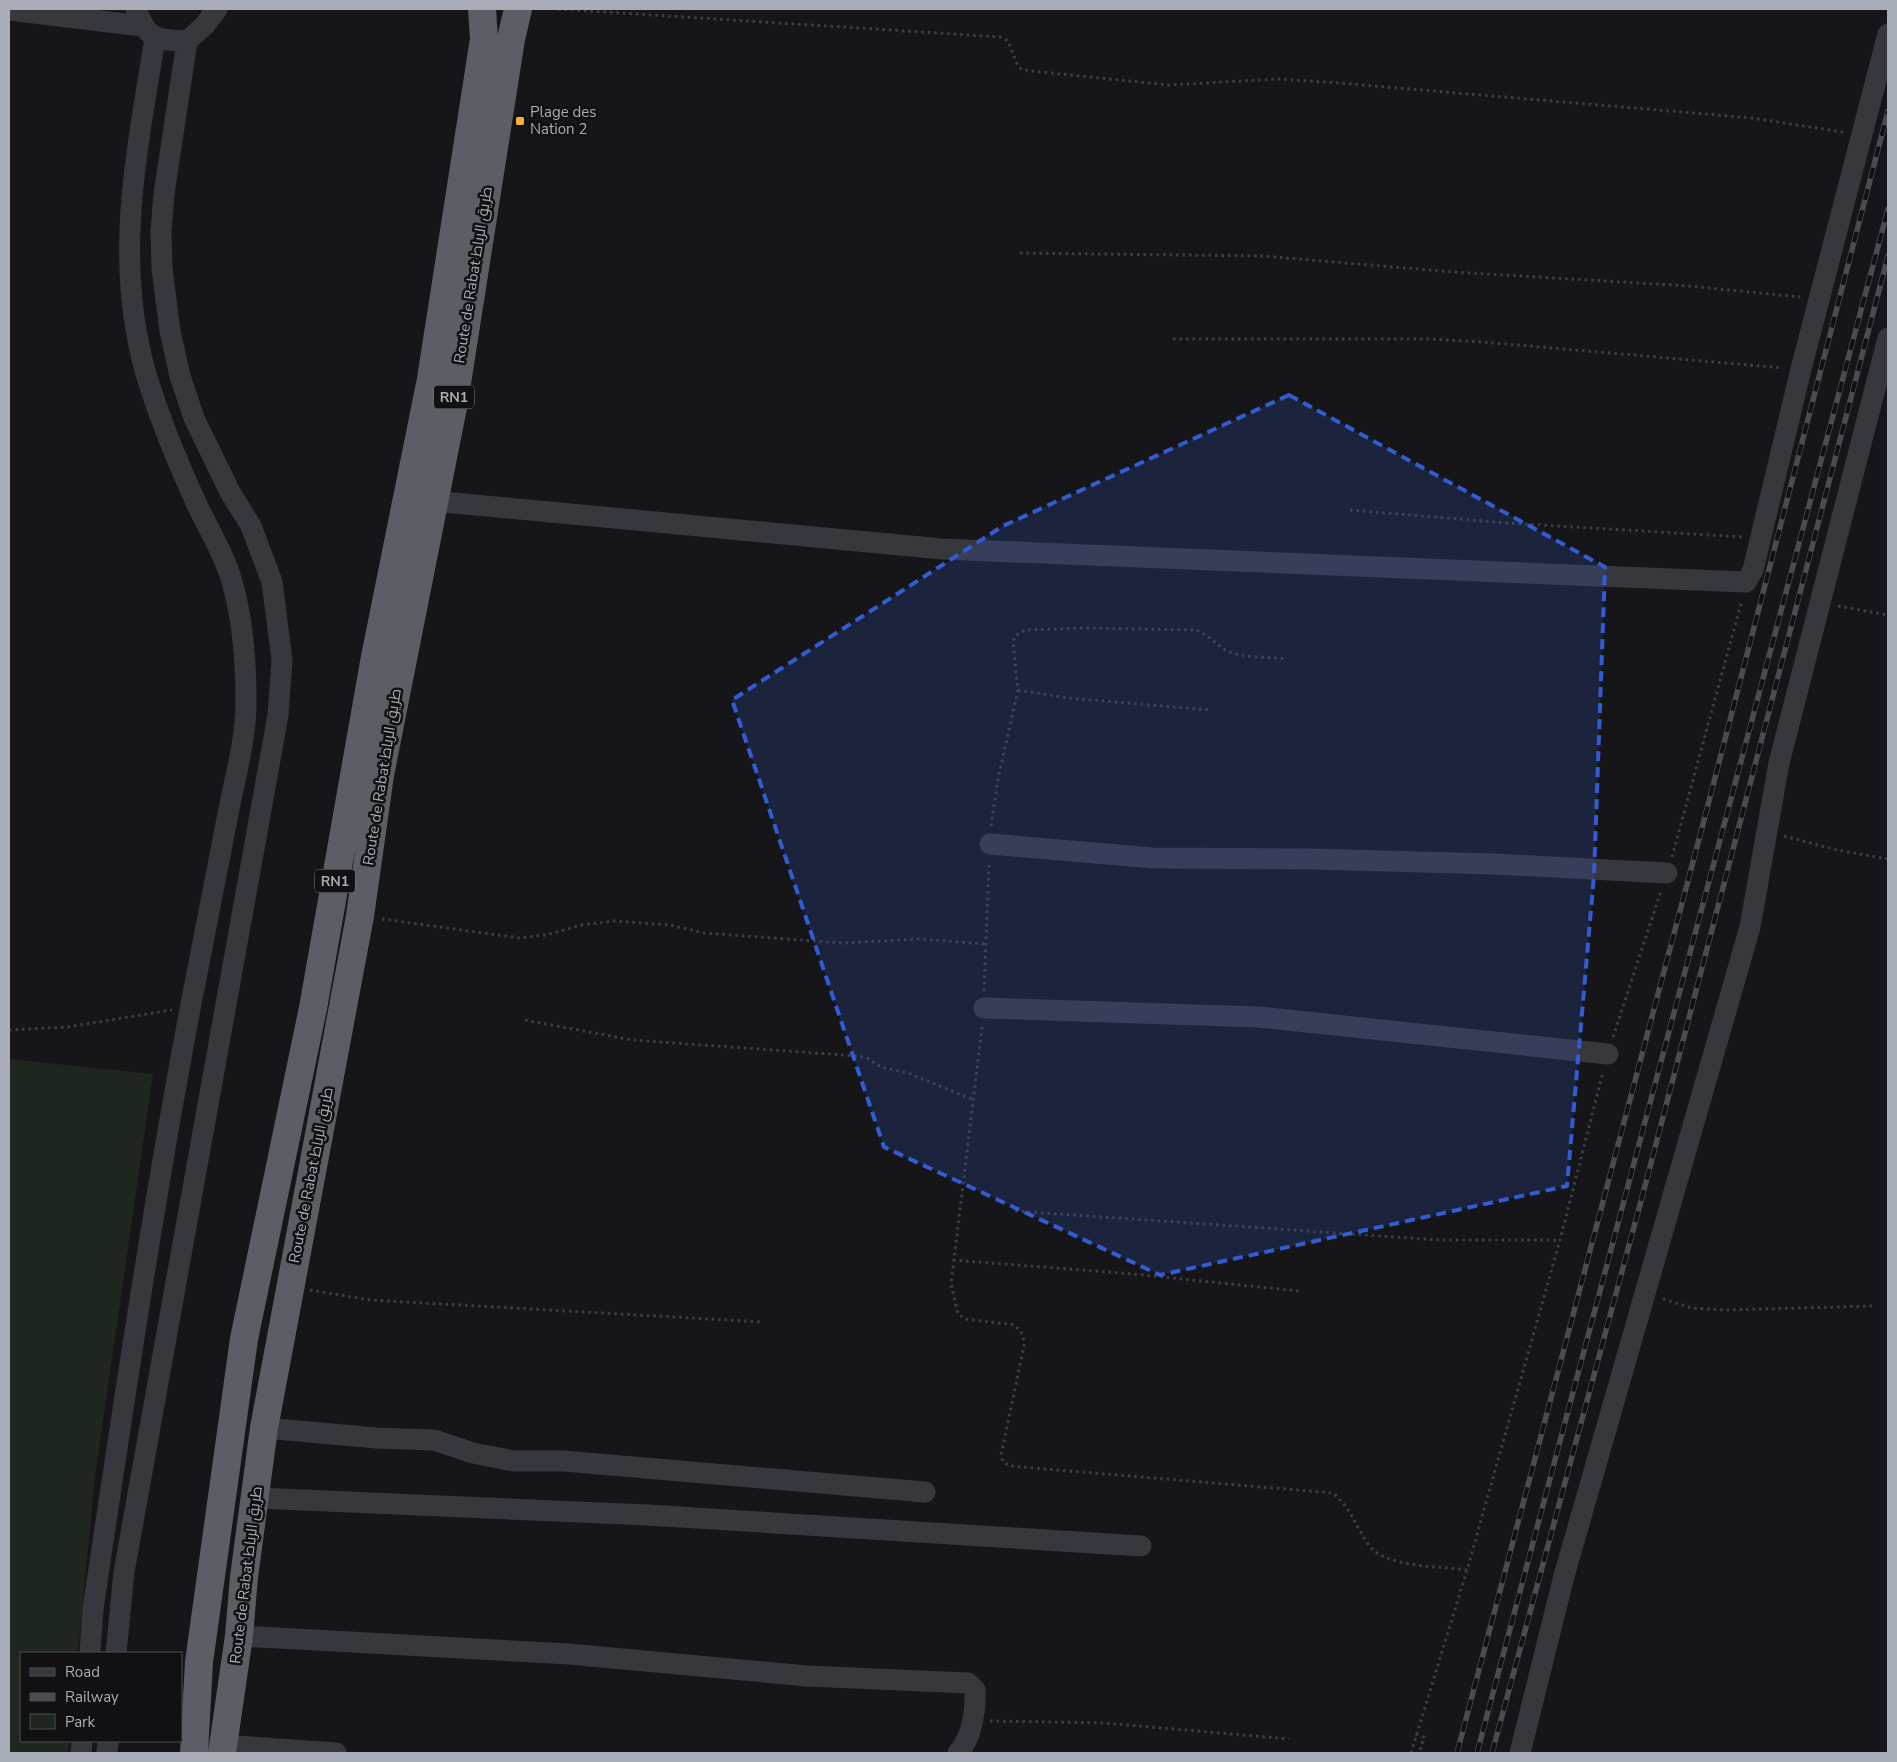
<svg xmlns="http://www.w3.org/2000/svg" width="1897" height="1762" viewBox="0 0 1897 1762" font-family="'Nunito Sans',Cairo,sans-serif">
<style>
.green{fill:#1e261f}
.lines{fill:none;stroke-linecap:round;stroke-linejoin:round}
.path{stroke:#3d3f44;stroke-width:3;stroke-dasharray:2.5 4;stroke-linecap:butt}
.minor{stroke:#37383d;stroke-width:21}
.trunk{stroke:#5b5e65;stroke-width:28}
.rail-casing{stroke:#4a4c52;stroke-width:5.5}
.rail{stroke:#111113;stroke-width:4;stroke-dasharray:11;stroke-linecap:butt}
.marked{fill:#325cd3;fill-opacity:0.2;stroke:#325cd3;stroke-width:4;stroke-dasharray:10 6;stroke-linejoin:round}
.poi-dot{fill:#f2b134;stroke:#111113;stroke-width:2}
.labels{text-anchor:middle;stroke-width:5;stroke-linejoin:round;paint-order:stroke}
.shield{fill:#111113;stroke:#7b7e86;stroke-width:1}
.shield-label{font-size:14px;font-weight:bold;fill:#a8adb8}
.poi-label{font-size:15px;fill:#a8adb8;stroke:#111113;text-anchor:start}
.street-label{font-size:15px;fill:#a8adb8;stroke:#111113}
</style>
<rect width="100%" height="100%" fill="#161618"/>
<!-- green -->
<path class="green" d="M9 1059 153 1074 95 1476 78 1653H21V1741H69L68 1753H9Z"/>
<g class="lines">
<!-- path -->
<path class="path" d="M558 9 1000 37 1008 41 1017 64 1022 70 1168 85 1279 79 1339 83 1752 118 1843 132
M1020 253 1263 256 1453 272 1689 286 1800 297
M1173 339H1429L1483 342 1783 368
M1350 510 1507 523 1743 537
M1838 606 1888 615
M1018 690 1068 698 1210 710
M991 826 998 779 1018 690 1013 643 1015 636 1025 630 1085 628 1196 630C1208 635 1215 643 1225 650 1239 658 1270 657 1287 659
M1784 836 1837 850 1888 859
M1672 857 1742 600
M382 919 520 938 546 935 582 925 614 921 670 925 704 933 843 943 919 939 986 944
M984 991 989 862
M525 1020 632 1040 858 1056 867 1058 881 1067 908 1073 974 1100
M982 1027 951 1284 958 1314 965 1319 1015 1325 1023 1335 1024 1346 1001 1455 1003 1462 1010 1466 1333 1493C1351 1508 1355 1525 1368 1544 1383 1568 1440 1566 1467 1570
M9 1030 67 1027 172 1010
M1613 1037 1661 891
M1015 1211 1439 1240H1560
M953 1260 1133 1274 1299 1291
M310 1290 370 1300 763 1322
M1663 1299 1692 1308 1725 1310 1873 1306
M990 1721 1104 1723 1289 1739
M1416 1734 1424 1737 1419 1753
M1411 1753 1467 1570 1560 1240 1603 1072"/>
<!-- minor -->
<path class="minor" d="M136 9C147 39 156 40 187 41L204 26 217 9
M9 10 142 26
M433 501 942 549 1746 582 1753 570 1801 369 1888 34
M990 844 1153 858 1312 859 1494 864 1667 873
M984 1008 1259 1017 1608 1054
M264 1428 377 1438 434 1440 473 1453 514 1461H564L925 1492
M257 1498 648 1515 1141 1546
M239 1636 569 1654 807 1676 968 1683 975 1690C976 1710 972 1738 958 1753
M90 1653 93 1609C123 1407 153 1205 191 1004 203 940 216 877 228 814 235 778 246 739 246 702 246 659 243 616 230 575 222 551 210 531 199 509 179 466 160 420 146 374 113 259 137 152 155 38
M116 1653 124 1572 278 715 282 660 272 582 251 526 230 492 194 418 180 376 170 331 162 269 161 231 164 194 187 41
M222 1745 336 1753
M81 1753 82 1741
M107 1753 108 1741
M1520 1753 1564 1576 1750 927 1779 763 1888 338"/>
<!-- trunk -->
<path class="trunk" d="M194 1753 199 1662 244 1339 313 1008 375 657 431 379 484 39 482 9
M222 1753 239 1636 244 1577 264 1428 360 916 380 775 454 402 511 39 518 9"/>
<!-- rail casing -->
<g class="rail-casing">
<path id="rail" d="M1457 1753 1703 824 1888 111
M1477 1753 1888 209
M1492 1753 1645 1186 1888 256"/>
</g>
<!-- rail -->
<use href="#rail" class="rail"/>
</g>
<!-- marked area -->
<path class="marked" d="M1289 395 1605 567 1594 875 1567 1186 1160 1275 884 1147 732 700 1003 526Z"/>
<!-- markers -->
<rect class="poi-dot" x="515" y="116" width="10" height="10" rx="2.5"/>
<g class="labels">
<!-- shield labels -->
<g class="shield">
<rect x="434" y="385.5" width="40" height="23" rx="4"/>
<rect x="315" y="869.5" width="40" height="23" rx="4"/>
</g>
<g class="shield-label">
<text x="454" y="402">RN1</text>
<text x="335" y="886">RN1</text>
</g>
<!-- poi labels -->
<g class="poi-label">
<text x="530" y="117">Plage des<tspan x="530" dy="17">Nation 2</tspan></text>
</g>
<!-- street labels -->
<g class="street-label">
<text transform="translate(473 275) rotate(-81)" y="5">Route de Rabat طريق الرباط</text>
<text transform="translate(382 777) rotate(-81)" y="5">Route de Rabat طريق الرباط</text>
<text transform="translate(311 1175) rotate(-79)" y="5">Route de Rabat طريق الرباط</text>
<text transform="translate(246 1575) rotate(-83)" y="5">Route de Rabat طريق الرباط</text>
</g>
</g>
<!-- border -->
<rect width="1897" height="1762" fill="none" stroke="#a8adb8" stroke-width="20"/>
<!-- legend -->
<rect x="20" y="1652" width="162" height="90" fill="#111113" stroke="#4d4f55"/>
<rect x="30" y="1668" width="25" height="8" fill="#37383d" stroke="#4d4f55"/>
<text x="65" y="1677" font-size="15" fill="#a8adb8">Road</text>
<rect x="30" y="1693" width="25" height="8" fill="#4a4c52" stroke="#4d4f55"/>
<text x="65" y="1702" font-size="15" fill="#a8adb8">Railway</text>
<rect x="30" y="1714" width="25" height="15" fill="#1e261f" stroke="#4d4f55"/>
<text x="65" y="1727" font-size="15" fill="#a8adb8">Park</text>
</svg>
